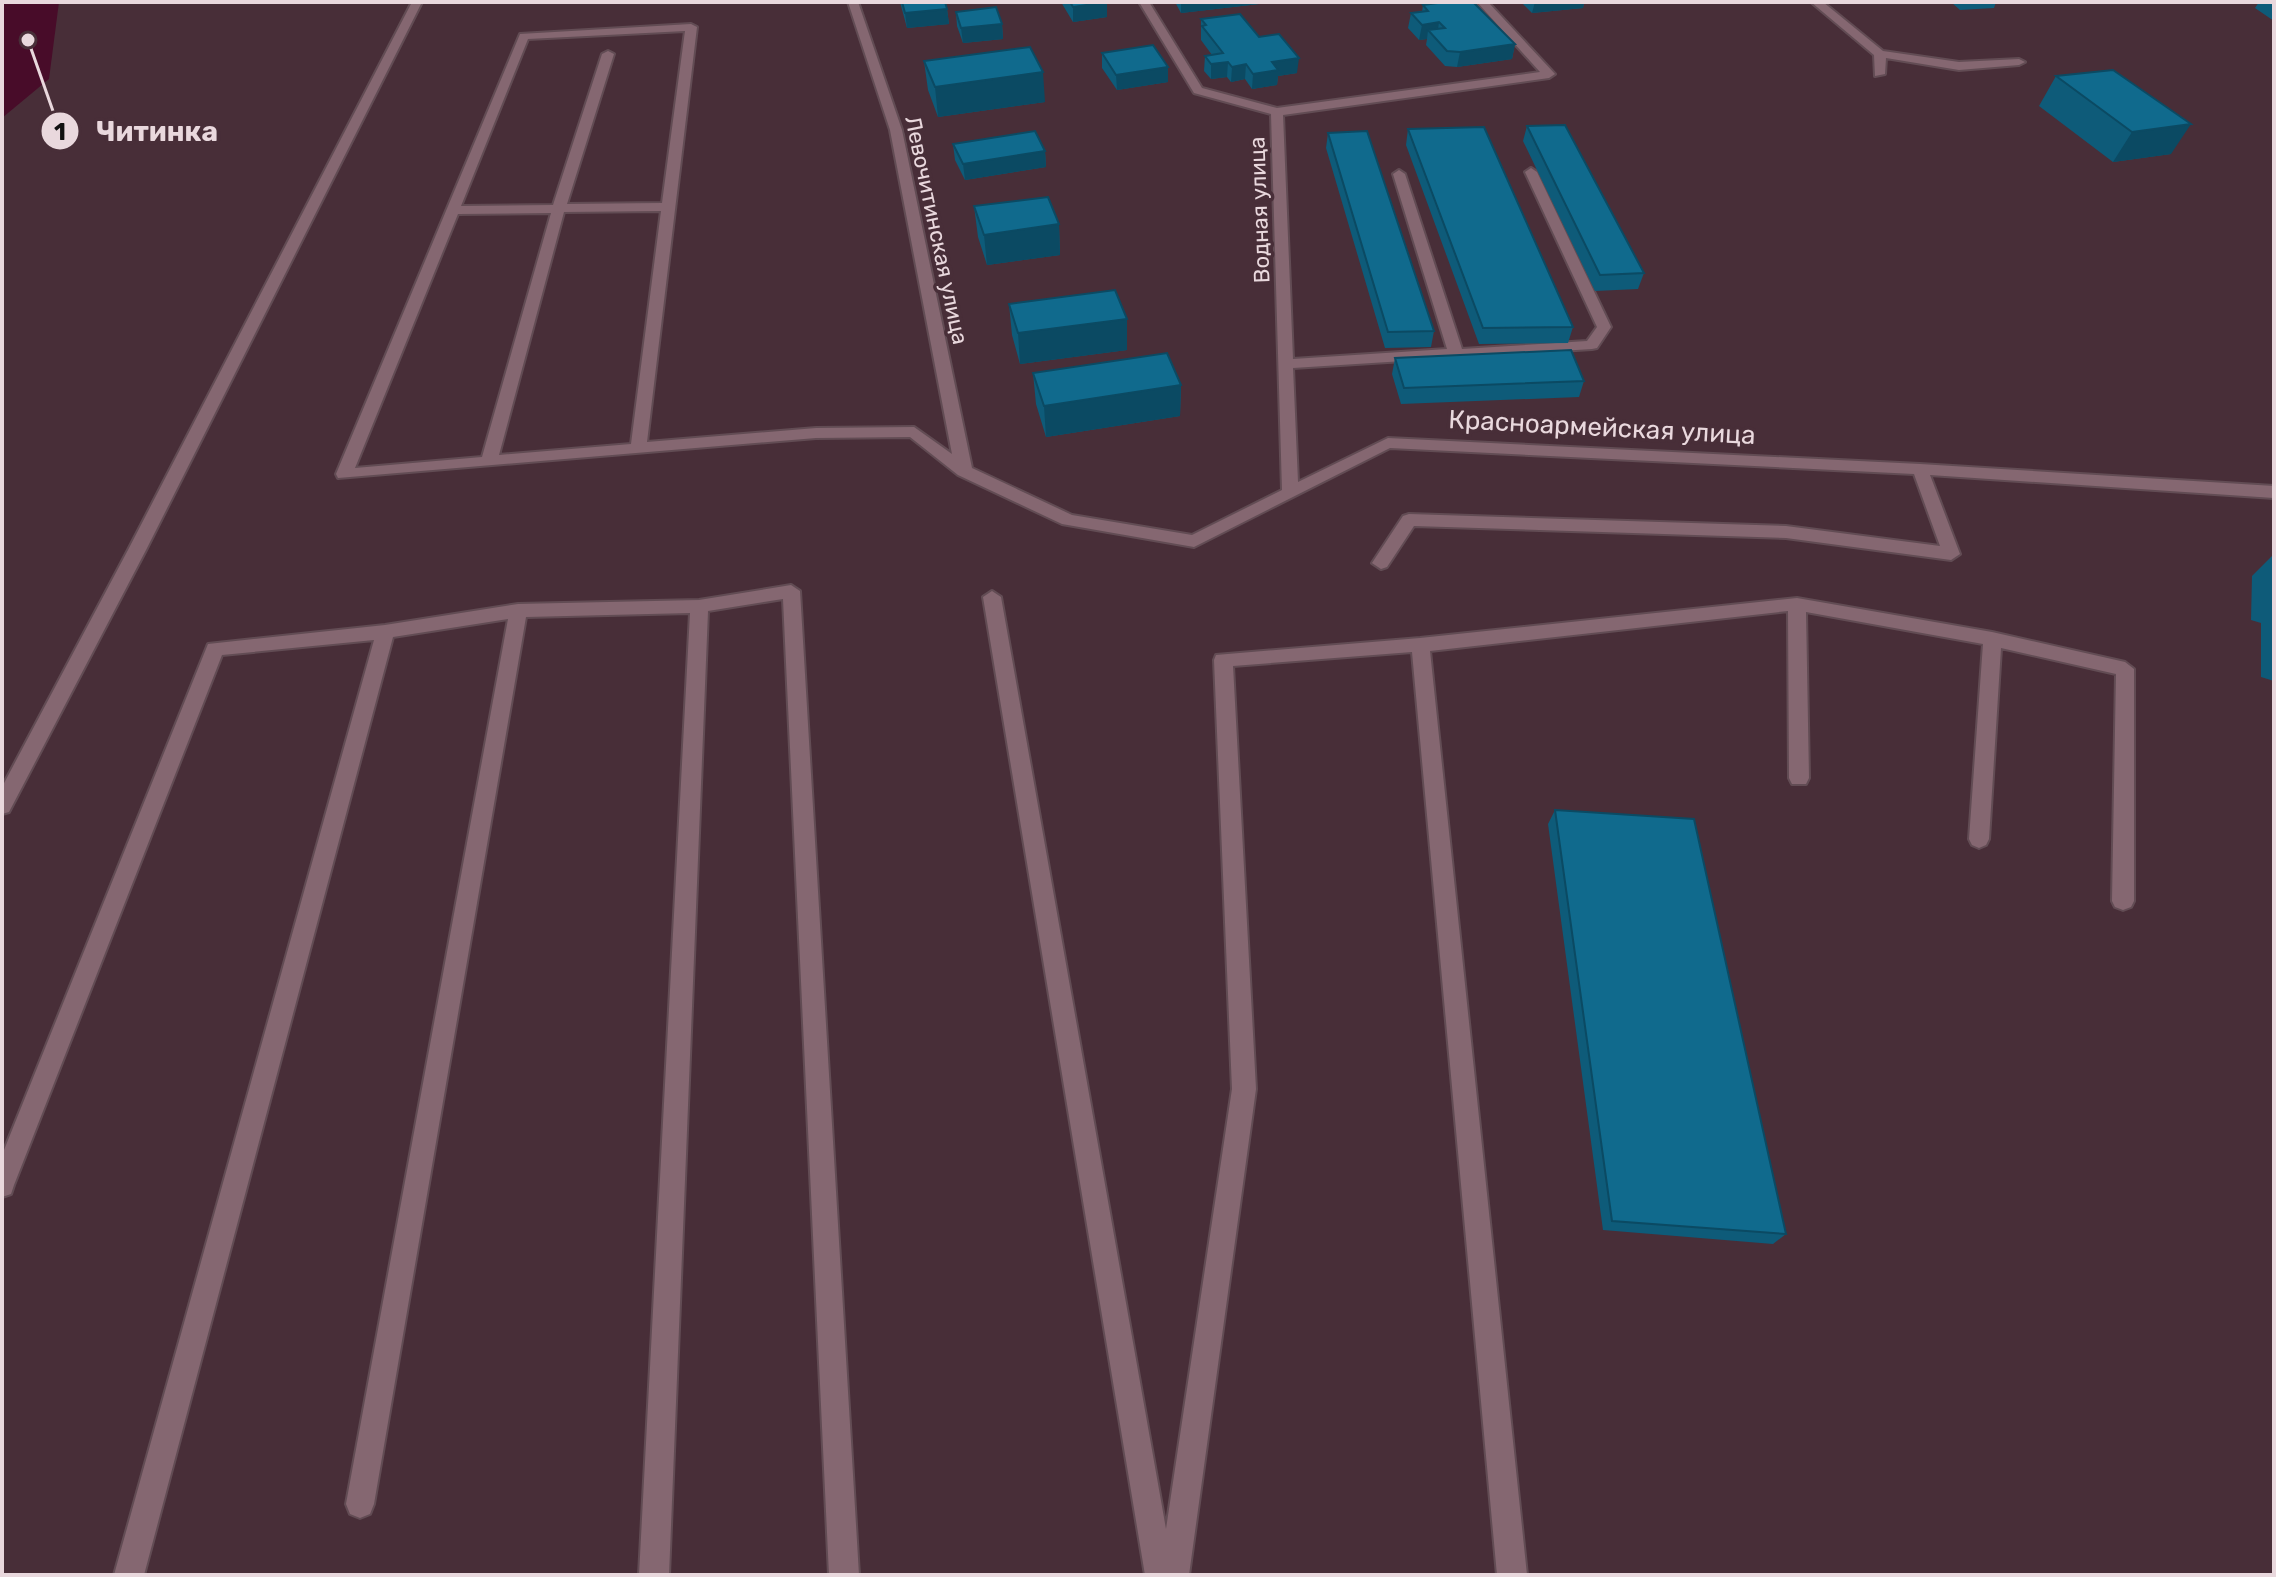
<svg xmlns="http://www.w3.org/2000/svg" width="2276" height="1577" viewBox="0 0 2276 1577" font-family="Rubik,sans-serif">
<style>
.water{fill:#480c29}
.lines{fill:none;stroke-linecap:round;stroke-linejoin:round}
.minor-casing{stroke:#624c54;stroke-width:4}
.minor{fill:#856771;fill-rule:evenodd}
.wall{fill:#0e5b79}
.shaded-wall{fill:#0b4a63}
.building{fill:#106a8d;stroke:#0b4a63;stroke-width:2}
.labels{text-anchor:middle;stroke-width:7;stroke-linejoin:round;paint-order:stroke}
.far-street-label{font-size:22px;fill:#e9d8dd;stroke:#482e38}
.street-label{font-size:26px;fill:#e9d8dd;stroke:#482e38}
.leader{fill:none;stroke:#e9d8dd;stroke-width:3}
.callout-dot{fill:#e9d8dd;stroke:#482e38;stroke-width:3}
.mark-label{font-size:24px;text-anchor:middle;font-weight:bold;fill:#111}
.callout-label{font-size:28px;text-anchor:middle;font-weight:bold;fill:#e9d8dd;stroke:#482e38;stroke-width:7;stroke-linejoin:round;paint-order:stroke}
</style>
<rect width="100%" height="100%" fill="#482e38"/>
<!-- water -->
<path class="water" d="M2 2H59L49 79 2 118Z"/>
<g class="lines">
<!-- minor casing -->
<g class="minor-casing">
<path id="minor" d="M412 2H422L146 550 9 812 2 814V787L128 550Z
M848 2H858L902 130 972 468 1072 515 1192 535 1282 490 1271 114 1194 93 1139 2H1149L1202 88 1277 108 1540 72 1477 2H1488L1555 74 1549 78 1283 115 1293 359 1447 349 1393 174 1399 170 1405 174 1462 349 1587 341 1597 327 1525 172 1531 168 1537 172 1611 327 1597 348 1592 349 1293 368 1298 482 1388 438 1920 464 2274 486V498L1930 475 1960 554 1951 560 1786 538 1414 526 1387 567 1381 569 1372 563 1403 516 1409 514 1786 526 1940 546 1914 474 1390 448 1194 547 1062 524 958 475 910 437 816 438 338 478 336 474 520 34 691 24 697 27 647 442 816 428 914 427 952 454 890 130ZM685 31 662 203 567 204 614 54 608 51 602 54 553 205 461 206 528 39ZM661 211 631 444 499 455 564 212ZM551 213 482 457 355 468 458 214Z
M1811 2H1823L1883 51 1959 62 2019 59 2025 62 2019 65 1959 70 1886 58 1885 74 1875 76 1874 55Z
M791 585 800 591 859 1575H829L783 599 708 611 669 1575H639L690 613 526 617 374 1504 370 1514 360 1518 350 1514 346 1504 508 619 393 637 144 1575H114L374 640 222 655 14 1185 11 1194 2 1197V1155L208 644 385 625 518 604 699 600Z
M992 591 1001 597 1166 1529 1232 1089 1214 660 1216 655 1420 638 1797 598 1992 632 2125 662 2134 669V901L2131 907 2123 910 2115 907 2112 901 2116 674 2001 648 1989 839 1986 845 1979 848 1972 845 1969 839 1983 644 1806 612 1809 778 1806 784H1792L1789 778 1788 611 1430 651 1527 1575H1497L1412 652 1233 666 1256 1089 1189 1575H1145L983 597Z"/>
</g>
<!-- minor -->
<use href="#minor" class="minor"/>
</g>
<!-- wall -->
<path class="wall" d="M900 2H945L947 9 949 24 907 28Z
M1061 2H1107V17L1073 22Z
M1175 2H1260L1259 4 1181 13Z
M1521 2H1584L1583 8 1532 13Z
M1951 2H1996L1994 8 1960 10Z
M2259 2H2274V21L2255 8Z
M1423 5 1515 44 1512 59 1457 67 1445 66 1426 45 1427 39 1419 40 1408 28 1411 13 1422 12Z
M956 12 1002 24 1003 39 963 43 957 26Z
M1201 19 1259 37 1297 73 1278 76 1277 85 1252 89 1245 79 1231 82 1227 77 1211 79 1204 71 1205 56 1212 55 1201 40Z
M1102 53 1168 67V82L1117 90 1102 68Z
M924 61 1045 102 938 117 928 90Z
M2056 76 2171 154 2113 162 2039 106Z
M1527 126 1644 273 1638 289 1595 291 1523 141Z
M1408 129 1573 327 1568 343 1479 344 1406 145Z
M1328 133 1434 331 1431 347 1385 348 1326 148Z
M953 144 1045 151 1046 167 965 180 955 160Z
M974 206 1059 224 1060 255 987 265 978 237Z
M1009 304 1127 319V350L1020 364 1012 335Z
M1395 358 1584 381 1579 397 1401 404 1392 374Z
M1033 373 1181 385 1180 416 1046 437 1036 404Z
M2274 554V681L2261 677V623L2251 620 2252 576Z
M1555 810 1786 1234 1773 1244 1603 1230 1548 824Z"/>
<!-- shaded-wall -->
<path class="shaded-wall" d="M1107 2V17L1073 22V7Z
M1181 2H1260L1259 4 1181 13Z
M1535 2H1584L1583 8 1532 13Z
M947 9 949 24 907 28 905 13Z
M1439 22 1437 37 1428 30 1427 39 1419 40 1422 25Z
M1002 24 1003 39 963 43 961 28Z
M1515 44 1512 59 1457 67 1460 52Z
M1299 58 1297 73 1278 76 1277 85 1252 89 1253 74 1272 62Z
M1228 62 1227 77 1211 79V64Z
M1246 64 1245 79 1231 82 1232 67Z
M1168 67V82L1117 90 1116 75Z
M1043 72 1045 102 938 117 935 87Z
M2191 124 2171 154 2113 162 2132 132Z
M1045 151 1046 167 965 180 963 164Z
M1059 224 1060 255 987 265 984 235Z
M1127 319V350L1020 364 1018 333Z
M1181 385 1180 416 1046 437 1044 406Z"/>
<!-- building -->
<path class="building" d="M902 2H945L947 9 905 13Z
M1070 2H1107L1073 7Z
M1445 2H1473L1515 44 1460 52 1447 51 1428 30 1445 28 1439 22 1422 25 1411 13 1428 11 1423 5Z
M996 7 1002 24 961 28 956 12Z
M1240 14 1259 37 1279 34 1299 58 1272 62 1278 70 1253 74 1246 64 1232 67 1228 62 1211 64 1205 56 1223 53 1202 26 1206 25 1201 19Z
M1153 45 1168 67 1116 75 1102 53Z
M1030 47 1043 72 935 87 924 61Z
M2113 70 2191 124 2132 132 2056 76Z
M1565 125 1644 273 1600 275 1527 126Z
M1484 127 1573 327 1483 328 1408 129Z
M1035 131 1045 151 963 164 953 144Z
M1367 131 1434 331 1388 332 1328 133Z
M1048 197 1059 224 984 235 974 206Z
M1115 290 1127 319 1018 333 1009 304Z
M1571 350 1584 381 1404 388 1395 358Z
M1167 353 1181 385 1044 406 1033 373Z
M1555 810 1694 819 1786 1234 1612 1221Z"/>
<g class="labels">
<!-- far-street labels -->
<g class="far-street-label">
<text transform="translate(1259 210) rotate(-92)" y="8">Водная улица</text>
<text transform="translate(937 230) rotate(78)" y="8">Левочитинская улица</text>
</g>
<!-- street labels -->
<g class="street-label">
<text transform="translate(1602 427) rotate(3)" y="9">Красноармейская улица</text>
</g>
</g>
<!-- callouts -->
<path class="leader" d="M28 40L60 131"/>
<g class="callout-dot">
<circle cx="28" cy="40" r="8"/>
<circle cx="60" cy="131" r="20"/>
</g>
<g class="mark-label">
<text x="60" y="140">1</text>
</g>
<g class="callout-label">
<text x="157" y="141">Читинка</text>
</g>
<!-- border -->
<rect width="2276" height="1577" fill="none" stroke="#e9d8dd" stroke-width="8"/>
</svg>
